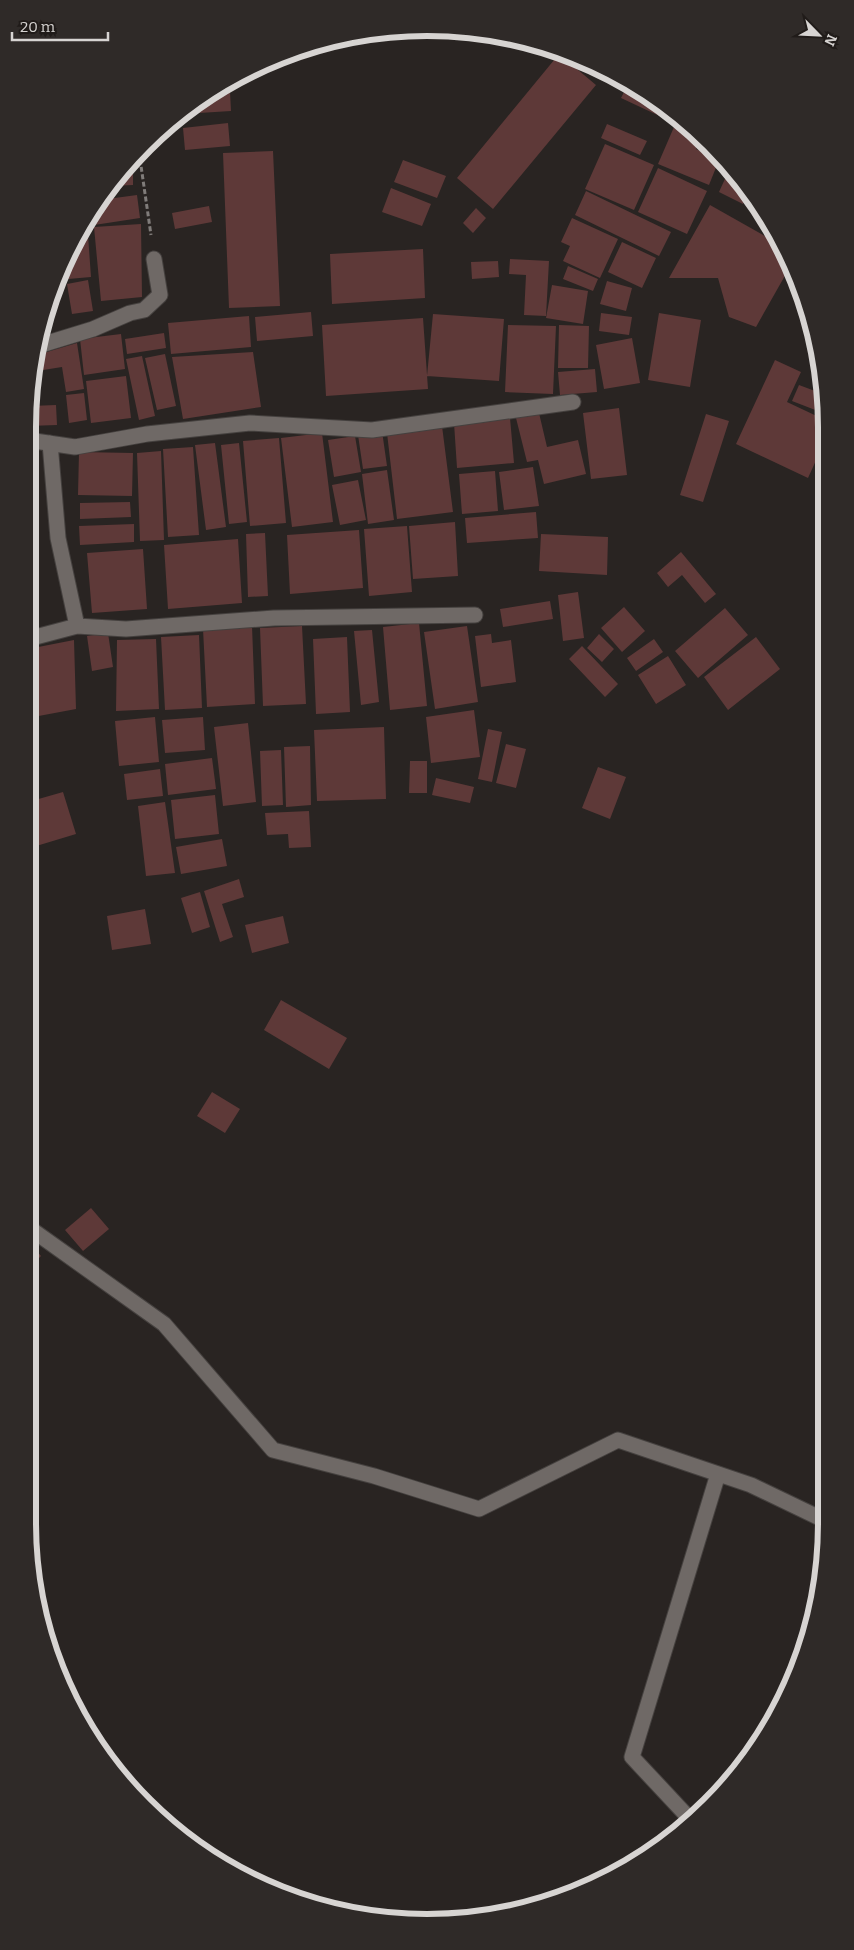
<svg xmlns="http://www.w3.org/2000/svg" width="854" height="1950" viewBox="0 0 854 1950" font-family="Bitter,serif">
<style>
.building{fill:#5e3938}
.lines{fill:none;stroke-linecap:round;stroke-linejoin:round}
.minor-casing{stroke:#45413f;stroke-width:17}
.path{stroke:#807c7a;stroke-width:3;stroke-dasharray:5 2.5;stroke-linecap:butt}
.minor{stroke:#6f6966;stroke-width:15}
.rim{fill:none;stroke:#d7d4d2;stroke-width:6}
</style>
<rect width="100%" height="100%" fill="#292422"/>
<!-- building -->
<path class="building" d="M559 54 596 85 493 209 457 178Z
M575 58 602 72 597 78Z
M240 75 238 86 226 84Z
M628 84 649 95 683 127 621 98Z
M230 91 231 111 183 114 184 110 213 92Z
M228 123 230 146 185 150 183 128Z
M607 124 647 141 640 155 601 138Z
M674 127 691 134 699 141 696 149 719 160 709 185 658 164Z
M605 144 654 165 634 210 585 189Z
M273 151 280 306 229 308 223 153Z
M403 160 446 176 437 198 394 182Z
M658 168 707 191 687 234 638 212Z
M133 169V185L111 186 122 170Z
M729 170 744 184 749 192 743 204 719 192Z
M391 188 431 204 422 226 382 212Z
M586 191 671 232 659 256 575 215Z
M137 195 140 218 81 227 100 200Z
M710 205 779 244 791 265 756 327 729 317 718 278H669Z
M209 206 212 222 175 229 172 213Z
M476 208 486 218 473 233 463 223Z
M572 218 618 239 600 278 563 261 570 246 561 242Z
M141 224 142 297 101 301 94 227Z
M88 235 91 277 57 280 77 236Z
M622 242 656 258 642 288 608 272Z
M423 249 425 298 332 304 330 254Z
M510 259 549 261 546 316 524 315 526 275 509 274Z
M498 261 499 277 472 279 471 262Z
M568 266 598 279 593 291 563 279Z
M88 280 93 311 72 314 67 284Z
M607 281 632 288 626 311 600 304Z
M552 285 588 291 583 324 546 318Z
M311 312 313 336 257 341 255 317Z
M601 313 632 317 629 335 599 331Z
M659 313 701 320 690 387 648 380Z
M433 314 504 319 499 381 427 376Z
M249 316 251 347 171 354 168 323Z
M423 318 428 389 326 396 322 325Z
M508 325 556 326 553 394 505 392Z
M559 325 589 326 588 368H558Z
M164 333 166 348 127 354 125 339Z
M121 334 125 369 84 375 80 339Z
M632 338 640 383 604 389 596 345Z
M77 343 84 389 66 392 62 367 37 371 40 354Z
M253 352 261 407 183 419 172 357Z
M165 354 176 406 157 410 145 358Z
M142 356 155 416 139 420 126 359Z
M775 360 801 372 787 402 823 419V445L808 478 736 444Z
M595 369 597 392 560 395 558 372Z
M126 376 131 418 91 423 86 381Z
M799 385 823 394V413L792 401Z
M84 393 87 420 69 423 66 395Z
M56 405 57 425 28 426 31 406Z
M619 408 627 475 591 479 583 413Z
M539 413 547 447 578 440 586 474 544 484 538 460 527 462 516 418Z
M706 414 729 421 703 502 680 495Z
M510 418 514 463 457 468 454 423Z
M442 426 453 512 397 519 387 433Z
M382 431 387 466 363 469 358 435Z
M322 433 333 522 292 527 281 438Z
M355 436 361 472 334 477 328 440Z
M279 438 286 523 250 526 243 441Z
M215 443 226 527 206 530 195 445Z
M239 443 247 522 229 524 221 445Z
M193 447 199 535 168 537 163 449Z
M161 451 164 540 140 541 137 453Z
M79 452 133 453 132 496 78 495Z
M533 467 539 506 504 510 499 472Z
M387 470 394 520 368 524 362 474Z
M495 471 498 511 462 514 459 474Z
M358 480 366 520 340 525 332 485Z
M130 502 131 517 80 519V503Z
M536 512 538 538 467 543 465 518Z
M455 522 458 576 413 579 409 526Z
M134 524V542L80 545 79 526Z
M407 526 412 592 369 596 364 529Z
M359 530 363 588 290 594 287 535Z
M265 533 268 596 248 597 246 534Z
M541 534 608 537 607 575 539 571Z
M238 539 242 603 168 609 164 545Z
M143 549 147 609 92 613 87 553Z
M681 552 716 594 705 603 682 575 668 587 657 573Z
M578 592 584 638 563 641 558 595Z
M550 601 553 619 503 627 500 609Z
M624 607 645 631 622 652 601 628Z
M725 608 748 635 698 678 675 651Z
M419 623 427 706 390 710 383 627Z
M252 626 255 704 207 707 203 629Z
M302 626 306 704 263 706 260 628Z
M467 626 478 702 435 709 424 632Z
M372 630 379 702 361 705 354 631Z
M108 633 113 667 92 671 87 636Z
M491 634 492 643 511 640 516 682 481 687 475 636Z
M599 634 614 649 602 662 587 648Z
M199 635 202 708 165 710 161 637Z
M347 637 350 712 316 714 313 639Z
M756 637 780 669 728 710 704 677Z
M156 639 159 709 116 711 117 640Z
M654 639 663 652 636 671 627 658Z
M74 640 76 709 28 718V649Z
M582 646 618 684 605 697 569 659Z
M668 656 686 685 656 704 638 675Z
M474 710 480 757 431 763 426 717Z
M155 717 159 762 119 766 115 721Z
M203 717 205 750 165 753 162 720Z
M248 723 256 802 223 806 214 727Z
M384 727 386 799 317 801 314 730Z
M488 729 502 732 492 782 478 779Z
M506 744 526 749 516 788 496 783Z
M310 746 311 805 286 807 284 747Z
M281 750 283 805 262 806 260 751Z
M212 758 216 789 168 795 165 764Z
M410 761H427V793H409Z
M598 767 626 777 610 819 582 808Z
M160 769 163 796 127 800 124 774Z
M436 778 474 787 470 803 432 795Z
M63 792 76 834 33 847 28 827V802Z
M215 795 219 834 175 839 171 800Z
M165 802 175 873 146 876 138 806Z
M309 811 311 847 289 848 288 834 267 835 265 813Z
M222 839 227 866 181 874 176 847Z
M239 879 244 897 222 904 233 937 220 942 204 891Z
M200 892 210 927 192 933 181 898Z
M145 909 151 944 112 950 107 916Z
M283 916 289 943 252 953 245 925Z
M281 1000 347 1038 329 1069 264 1030Z
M212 1092 240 1109 225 1133 197 1116Z
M91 1208 109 1229 83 1251 65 1230Z
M28 1241 41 1256 28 1269Z"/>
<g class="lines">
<!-- minor casing -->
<g class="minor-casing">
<path id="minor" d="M41 345 93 329 130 313 144 310 160 295 154 259
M28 440 75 447 147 434 250 423 372 430 573 402
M50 443 58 538 77 626 126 629 274 618 475 615
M28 639 77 626
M28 1227 164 1324 273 1450 374 1476 479 1509 618 1440 751 1485 826 1521
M689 1818 632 1757 718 1474"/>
</g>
<!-- path -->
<path class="path" d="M139 152 151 235"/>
<!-- minor -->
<use href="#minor" class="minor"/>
</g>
<!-- crop -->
<path d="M0 0H854V1950H0ZM427 36H427A391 391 0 0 1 818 427V1523A391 391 0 0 1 427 1914H427A391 391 0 0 1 36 1523V427A391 391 0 0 1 427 36Z" fill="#2f2a28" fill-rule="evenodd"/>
<path class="rim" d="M427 36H427A391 391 0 0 1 818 427V1523A391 391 0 0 1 427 1914H427A391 391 0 0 1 36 1523V427A391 391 0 0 1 427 36Z"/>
<!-- north arrow -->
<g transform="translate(819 35) rotate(114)" stroke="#201b19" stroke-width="4" paint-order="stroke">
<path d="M0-4L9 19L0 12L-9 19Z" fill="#d7d4d2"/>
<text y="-8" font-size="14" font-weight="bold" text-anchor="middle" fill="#d7d4d2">N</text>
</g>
<!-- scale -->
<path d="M12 32v8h96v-8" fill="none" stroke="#d7d4d2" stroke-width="2.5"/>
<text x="20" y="32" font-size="15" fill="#d7d4d2" stroke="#201b19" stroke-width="4" paint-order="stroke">20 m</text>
</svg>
